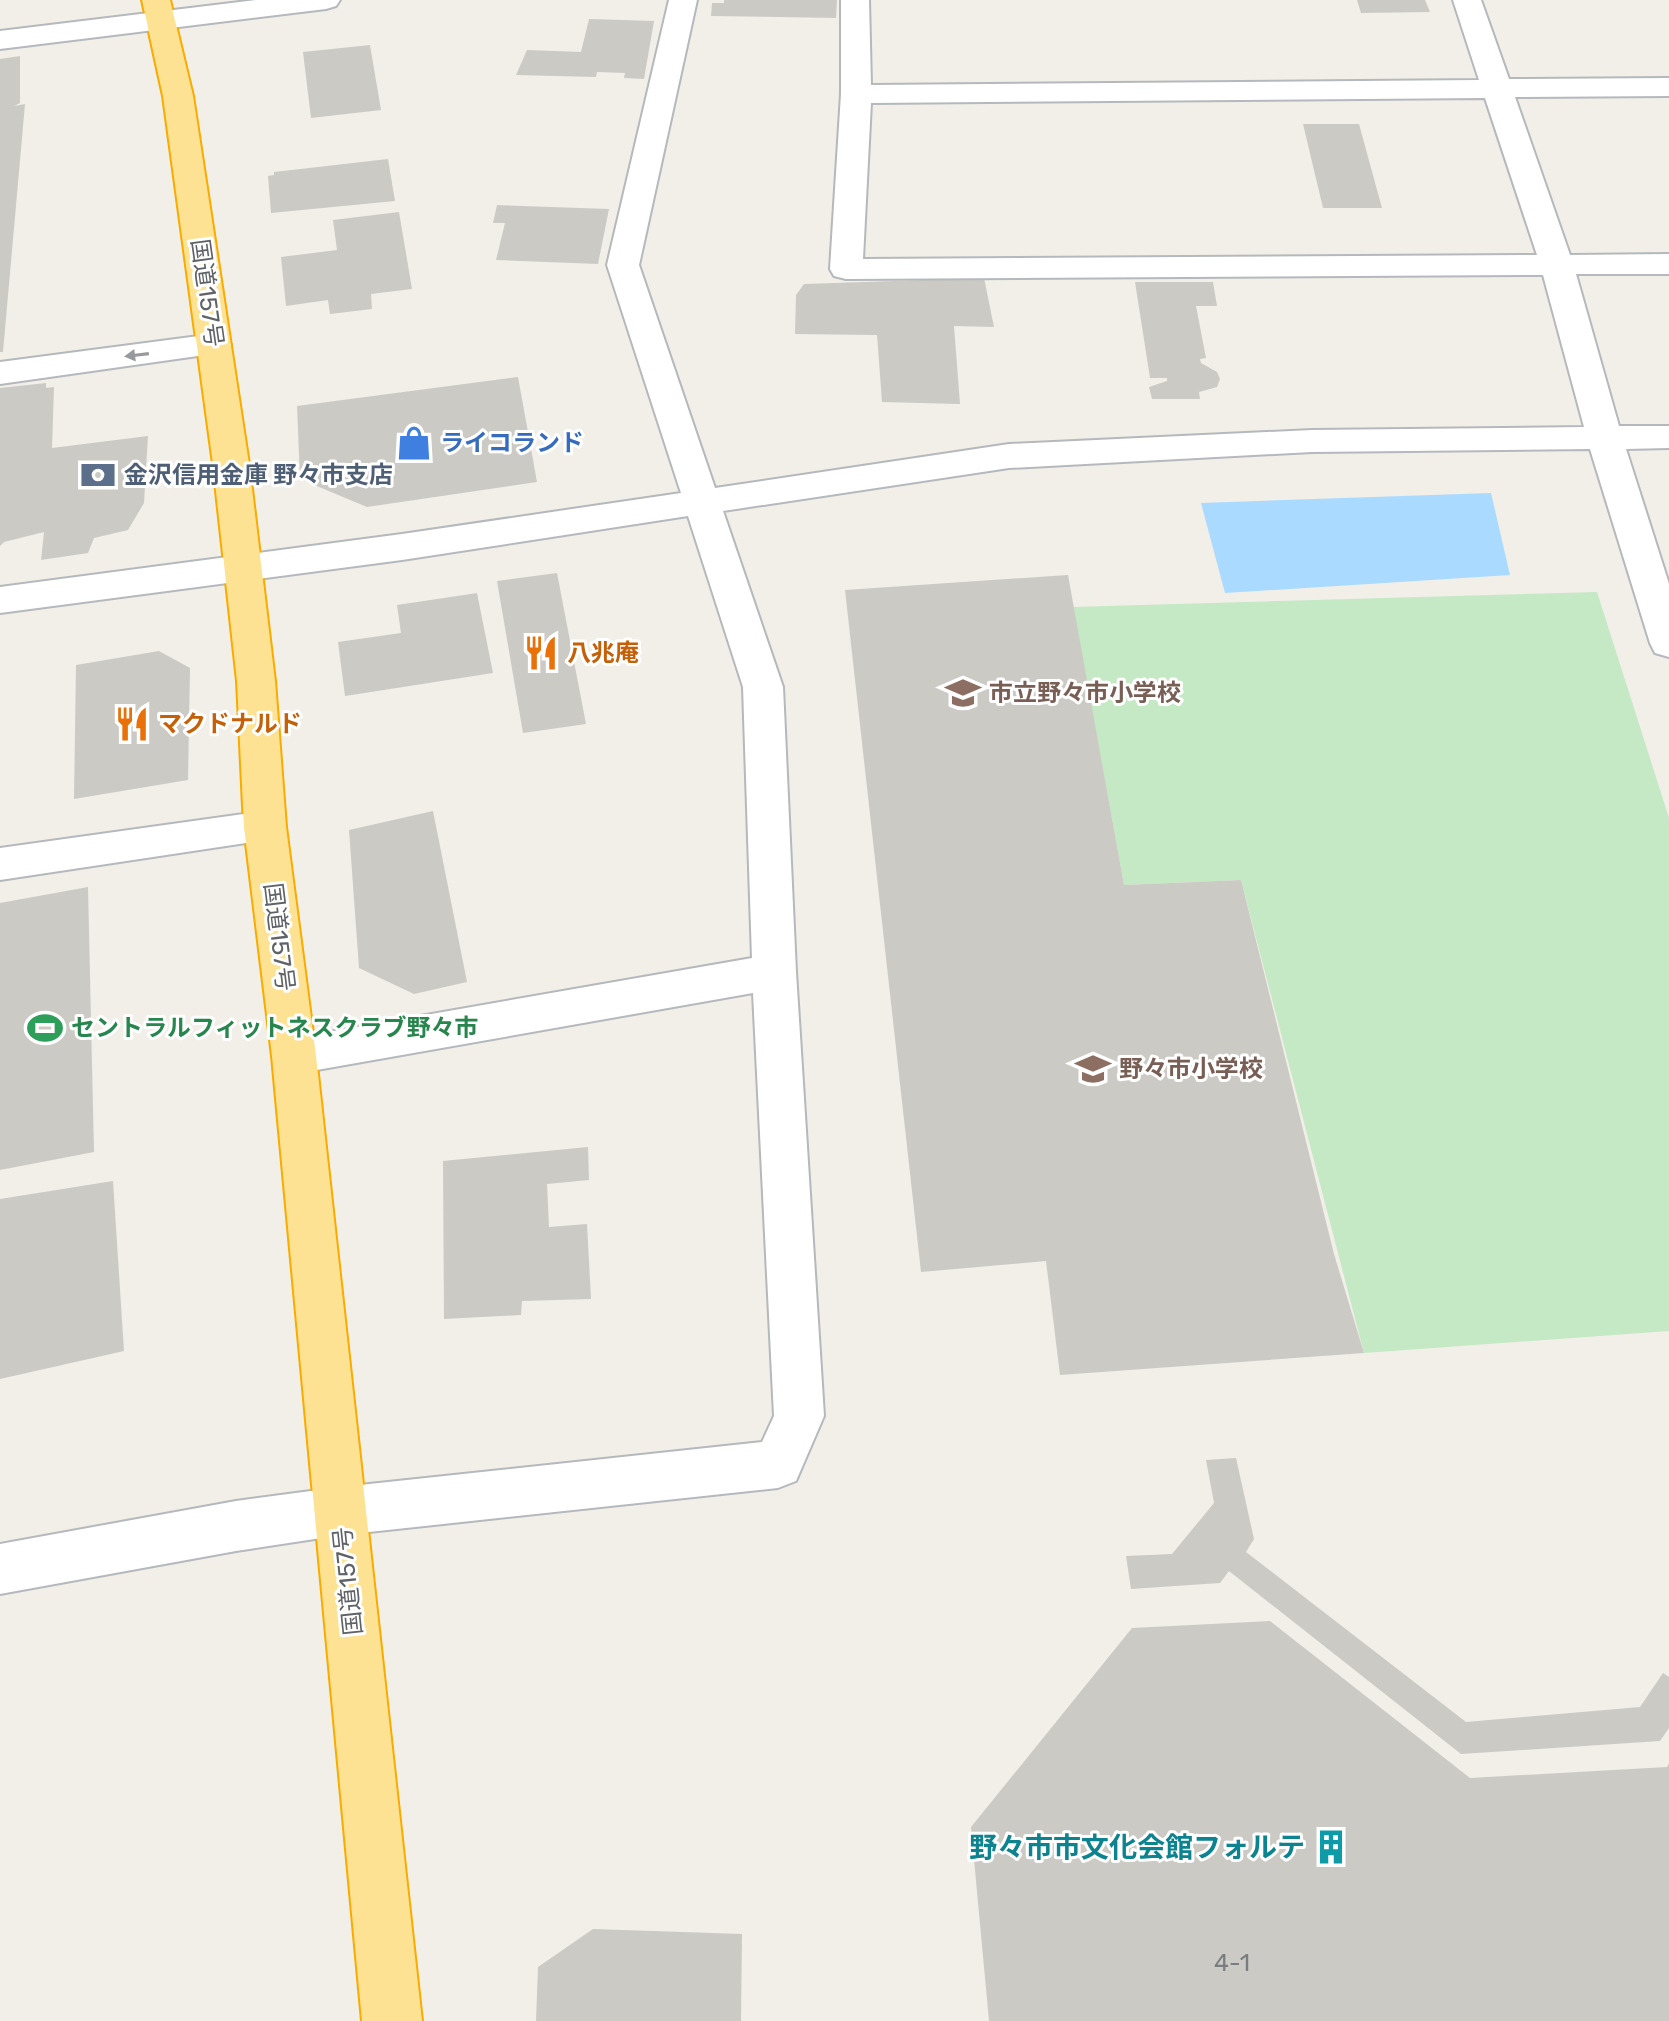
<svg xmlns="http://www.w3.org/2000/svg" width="1669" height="2021" viewBox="0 0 1669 2021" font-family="Rubik,'Noto Sans JP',sans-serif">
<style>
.green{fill:#c5e8c5}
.water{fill:#aadaff}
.building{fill:#cccac5}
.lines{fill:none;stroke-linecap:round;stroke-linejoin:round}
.minor-casing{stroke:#b5b8bc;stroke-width:4}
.highway-casing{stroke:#f9ab00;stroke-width:4}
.minor{fill:#fff;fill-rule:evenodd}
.highway{fill:#fde293;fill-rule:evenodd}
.oneway{fill:#979a9d}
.labels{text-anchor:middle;stroke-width:6;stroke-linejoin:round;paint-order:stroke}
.street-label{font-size:24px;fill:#5f6368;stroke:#fff}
.shop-label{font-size:24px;font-weight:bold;fill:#366cbe;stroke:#fff;text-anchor:start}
.service-label{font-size:24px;font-weight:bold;fill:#4e5e75;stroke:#fff;text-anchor:start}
.food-label{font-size:24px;font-weight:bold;fill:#c56008;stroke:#fff;text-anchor:start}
.education-label{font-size:24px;font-weight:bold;fill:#785e54;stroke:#fff;text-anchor:start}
.leisure-label{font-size:24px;font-weight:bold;fill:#27864d;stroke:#fff;text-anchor:start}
.near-number-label{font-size:24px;fill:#7a7d7f}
.near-culture-label{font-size:28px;font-weight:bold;fill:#0d838f;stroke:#fff;text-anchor:end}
</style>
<rect width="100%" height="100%" fill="#f1efe8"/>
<!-- green -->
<path class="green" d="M1597 592 1669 818V1331L1364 1353 1241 880 1124 885 1073 607Z"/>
<!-- water -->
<path class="water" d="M1491 493 1510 575 1225 593 1201 503Z"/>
<!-- building -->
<path class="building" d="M724 0H837L836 18 711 16 712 3H724Z
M1357 0H1425L1430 12 1361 13Z
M589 19 654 21 644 79 624 78 625 73 597 72 596 77 516 75 527 50 581 52Z
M370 45 381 110 311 118 303 52Z
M20 56V103L14 106 25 104 3 352H0V59Z
M1303 124H1359L1382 208H1323Z
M388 159 395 201 271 213 268 176 274 175V172Z
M497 205 609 209 598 264 496 260 505 223H493Z
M399 212 412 289 371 294 372 309 330 314 328 300 286 306 281 257 337 250 333 220Z
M984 278 994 327 954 326 960 404 882 402 877 335 795 334 796 295 804 284Z
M1135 282H1213L1217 306H1196L1206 358 1200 359 1201 363 1217 372 1220 379 1217 387 1199 392 1200 399H1152L1149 387 1167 381V378H1150Z
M518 377 537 482 367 507 300 479 297 406Z
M46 383V388L54 387 52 448 148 436 144 503 128 530 94 538 88 553 41 560 44 532 4 542 0 546V388Z
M557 573 586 724 523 733 497 581Z
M1068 575 1124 885 1241 880 1334 1254 1364 1353 1060 1375 1046 1261 921 1272 845 590Z
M477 593 493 673 345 696 338 642 401 633 397 605Z
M159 651 190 668 188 780 74 799 76 665Z
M433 811 467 982 414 994 359 968 349 830Z
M88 887 94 1152 0 1170V903Z
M588 1147 589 1180 547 1184 549 1227 587 1224 591 1299 522 1301 521 1315 444 1319 443 1161Z
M113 1181 124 1351 0 1379V1199Z
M1236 1458 1254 1539 1246 1552 1466 1722 1640 1707 1663 1673 1669 1677V1728L1660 1741 1461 1754 1229 1571 1220 1583 1131 1589 1126 1556 1172 1554 1214 1503 1206 1460Z
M1270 1621 1470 1778 1667 1767 1669 1763V2021H989L971 1827 1132 1628Z
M593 1929 742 1934 741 2021H536L538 1967Z"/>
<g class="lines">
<!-- minor casing -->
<g class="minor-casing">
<path id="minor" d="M256 0H340L336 6 326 9 0 49V31Z
M669 0H697L639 265 715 488 1009 444 1312 430 1584 427 1543 275 846 279 834 276 830 269 841 94V0H869L871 85 1479 80 1453 0H1481L1509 79 1669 78V96L1515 97 1570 255 1669 254V274H1576L1619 426H1669V448L1626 449 1669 584V657L1655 653 1650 643 1590 449 1312 452 1009 468 723 511 783 687 796 972 824 1416 796 1481 778 1488 341 1535 236 1551 0 1594V1544L236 1501 341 1487 762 1442 774 1416 753 993 294 1074 278 1069 272 1056 278 1043 294 1038 752 958 743 687 688 516 402 560 0 613V587L402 534 681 493 607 265ZM1485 98 1537 255 863 259 871 103Z
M214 334 226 338 231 345 226 352 0 384V362Z
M265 811 280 816 286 827 280 838 0 880V848Z"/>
</g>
<!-- highway casing -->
<g class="highway-casing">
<path id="highway" d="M142 0H170L193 96 249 464 275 681 286 827 316 1056 422 2021H362L272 1056 244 827 237 681 213 464 163 96Z"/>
</g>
<!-- minor -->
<use href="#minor" class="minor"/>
<!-- highway -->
<use href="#highway" class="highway"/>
</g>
<!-- one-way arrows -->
<defs><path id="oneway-solid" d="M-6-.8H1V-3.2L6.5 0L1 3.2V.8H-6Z" transform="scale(2)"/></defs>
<use class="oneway" href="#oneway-solid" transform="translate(137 355) rotate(173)"/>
<!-- icons -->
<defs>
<g id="shop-bare" transform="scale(2.76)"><path d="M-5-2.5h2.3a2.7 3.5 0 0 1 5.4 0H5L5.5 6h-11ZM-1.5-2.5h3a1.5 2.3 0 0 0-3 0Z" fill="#3f7fe0" stroke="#fff" stroke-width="2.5" paint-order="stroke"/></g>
<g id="bank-bare" transform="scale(2.76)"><path d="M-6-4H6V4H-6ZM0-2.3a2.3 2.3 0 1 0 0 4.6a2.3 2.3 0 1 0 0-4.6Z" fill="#5c6f8a" stroke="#fff" stroke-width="2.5" paint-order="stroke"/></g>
<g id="restaurant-bare" transform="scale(2.76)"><path d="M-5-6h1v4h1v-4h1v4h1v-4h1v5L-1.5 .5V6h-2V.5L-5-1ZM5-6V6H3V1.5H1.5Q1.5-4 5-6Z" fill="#e8710a" stroke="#fff" stroke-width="2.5" paint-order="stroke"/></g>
<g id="school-bare" transform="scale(2.76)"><path d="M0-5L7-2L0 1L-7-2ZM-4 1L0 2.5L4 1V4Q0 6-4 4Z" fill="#8d6e63" stroke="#fff" stroke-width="2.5" paint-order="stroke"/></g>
<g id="stadium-bare" transform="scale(2.76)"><path d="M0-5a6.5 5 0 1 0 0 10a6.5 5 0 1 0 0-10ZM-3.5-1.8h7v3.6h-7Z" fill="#2e9e5b" stroke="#fff" stroke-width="2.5" paint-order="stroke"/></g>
<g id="building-bare" transform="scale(2.76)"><path d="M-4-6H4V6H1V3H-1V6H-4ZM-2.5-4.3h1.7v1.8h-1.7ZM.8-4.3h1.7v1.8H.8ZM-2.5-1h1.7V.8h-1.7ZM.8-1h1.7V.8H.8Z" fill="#0f9aa8" stroke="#fff" stroke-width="2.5" paint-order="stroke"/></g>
</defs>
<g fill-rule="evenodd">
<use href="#shop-bare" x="414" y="443"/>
<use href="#bank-bare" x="98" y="475"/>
<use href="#restaurant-bare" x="541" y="653"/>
<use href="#school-bare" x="963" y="693"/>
<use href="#restaurant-bare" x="132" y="724"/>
<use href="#stadium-bare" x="45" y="1028"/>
<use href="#school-bare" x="1093" y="1069"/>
<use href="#building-bare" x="1331" y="1847"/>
</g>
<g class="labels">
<!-- street labels -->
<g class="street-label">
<text transform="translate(207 293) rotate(82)" y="8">国道157号</text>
<text transform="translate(279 937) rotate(83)" y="8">国道157号</text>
<text transform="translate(348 1581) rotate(-96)" y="8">国道157号</text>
</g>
<!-- shop labels -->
<g class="shop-label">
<text x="440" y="451">ライコランド</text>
</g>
<!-- service labels -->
<g class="service-label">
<text x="124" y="483">金沢信用金庫 野々市支店</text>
</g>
<!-- food labels -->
<g class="food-label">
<text x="567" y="661">八兆庵</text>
<text x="158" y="732">マクドナルド</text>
</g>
<!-- education labels -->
<g class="education-label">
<text x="989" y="701">市立野々市小学校</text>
<text x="1119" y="1077">野々市小学校</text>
</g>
<!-- leisure labels -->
<g class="leisure-label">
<text x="71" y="1036">セントラルフィットネスクラブ野々市</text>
</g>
<!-- near-number labels -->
<g class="near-number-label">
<text x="1232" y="1971">4-1</text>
</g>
<!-- near-culture labels -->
<g class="near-culture-label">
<text x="1305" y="1857">野々市市文化会館フォルテ</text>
</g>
</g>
</svg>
